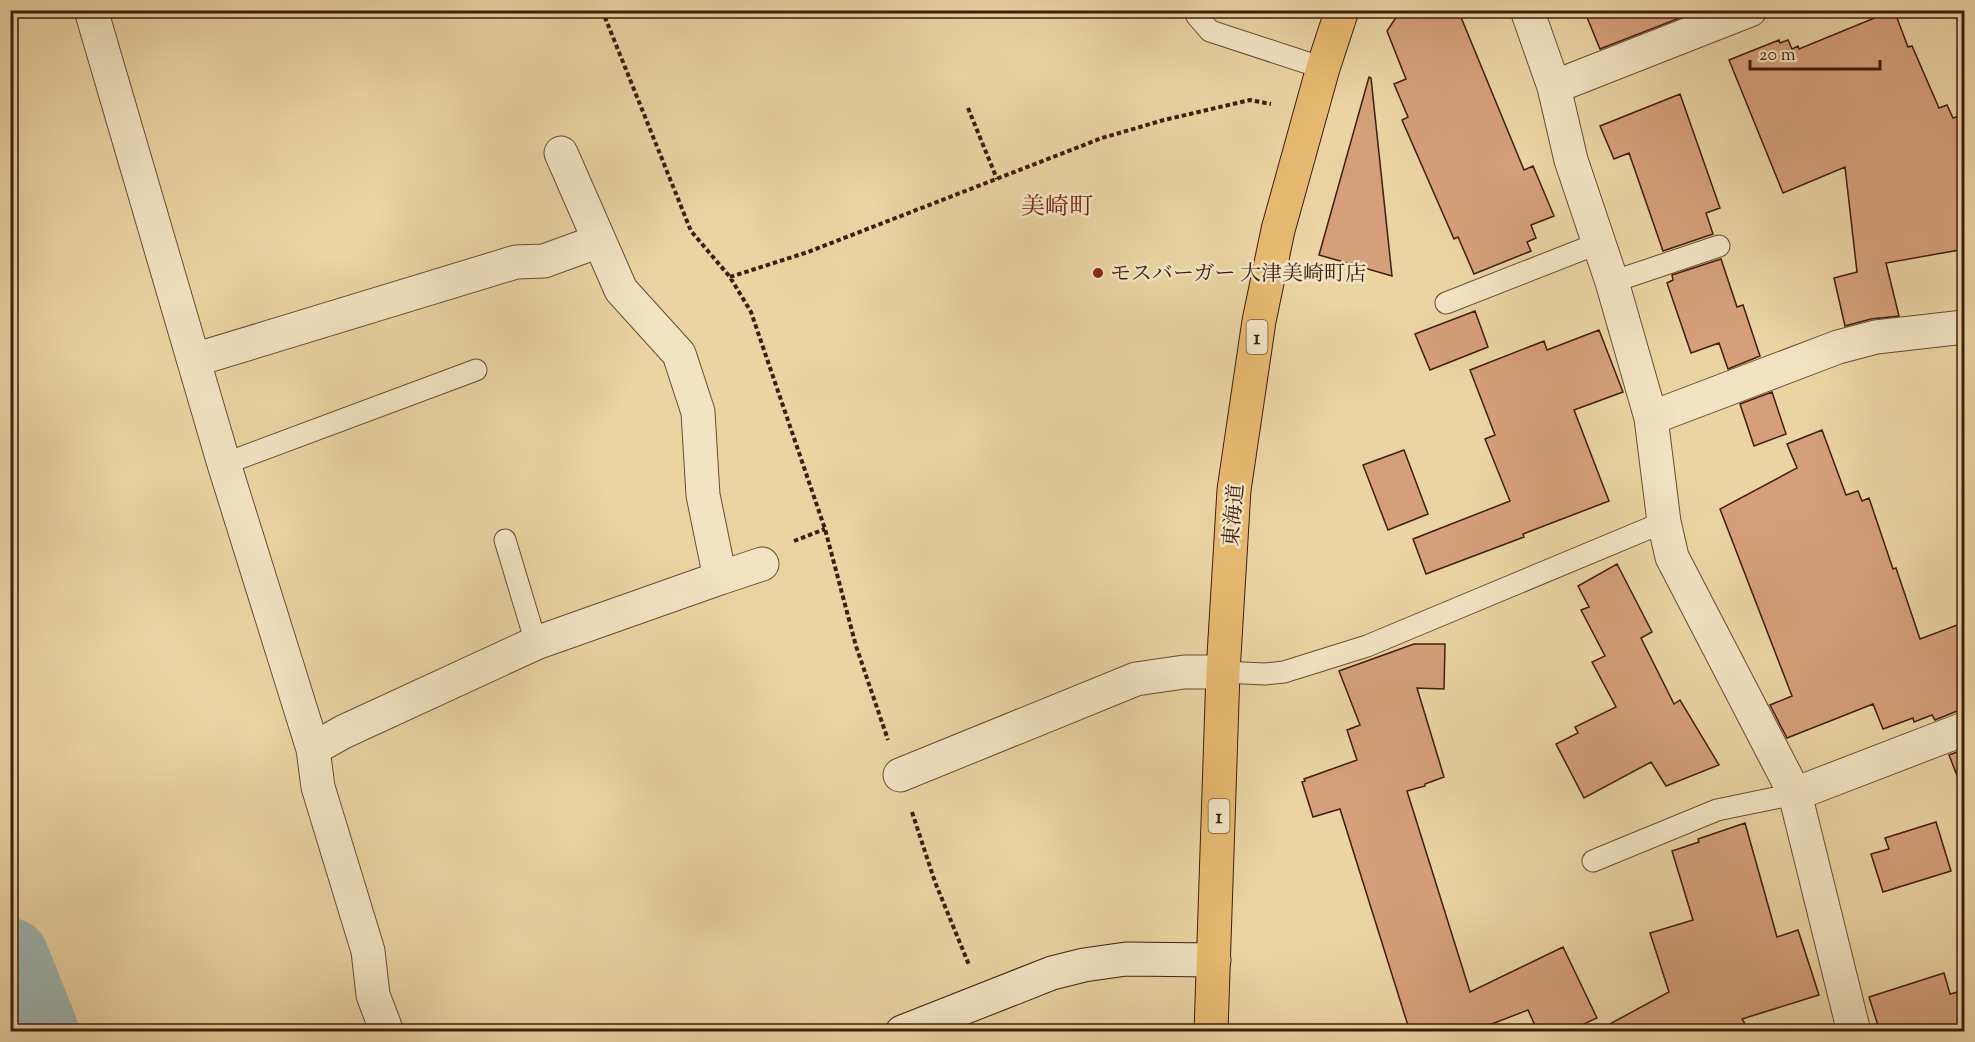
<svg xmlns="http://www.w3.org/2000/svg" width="1975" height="1042" viewBox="0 0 1975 1042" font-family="'Sorts Mill Goudy','Noto Serif JP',serif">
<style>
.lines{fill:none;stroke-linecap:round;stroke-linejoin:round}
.river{stroke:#9db5b1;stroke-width:78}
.building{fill:#d5a079;stroke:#3f1d0f;stroke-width:1.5}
.lane-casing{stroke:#6a4b34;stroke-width:23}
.street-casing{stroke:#6a4b34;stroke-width:35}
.secondary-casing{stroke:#3f1d0f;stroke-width:35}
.highway-casing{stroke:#3f1d0f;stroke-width:35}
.path{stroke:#3f1d0f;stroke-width:4;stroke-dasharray:4.5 3;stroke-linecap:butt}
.lane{stroke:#f2e3c3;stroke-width:21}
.street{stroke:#f2e3c3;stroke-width:33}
.secondary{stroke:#f2e3c3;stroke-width:33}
.highway{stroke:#e6ba71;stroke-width:33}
.poi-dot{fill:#8f2418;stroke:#f2e3c3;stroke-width:2}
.labels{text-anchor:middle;stroke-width:5;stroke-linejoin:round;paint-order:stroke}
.shield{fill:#f2e3c3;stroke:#755845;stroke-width:1.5}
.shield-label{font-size:20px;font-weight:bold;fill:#3f1d0f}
.poi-label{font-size:21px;fill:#3f1d0f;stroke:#f2e3c3;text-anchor:start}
.street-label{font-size:21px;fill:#3f1d0f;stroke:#f2e3c3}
.quarter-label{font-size:24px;fill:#7a1f14;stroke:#f2e3c3}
</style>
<rect width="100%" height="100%" fill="#ebd4a2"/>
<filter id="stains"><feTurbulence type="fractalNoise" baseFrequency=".00333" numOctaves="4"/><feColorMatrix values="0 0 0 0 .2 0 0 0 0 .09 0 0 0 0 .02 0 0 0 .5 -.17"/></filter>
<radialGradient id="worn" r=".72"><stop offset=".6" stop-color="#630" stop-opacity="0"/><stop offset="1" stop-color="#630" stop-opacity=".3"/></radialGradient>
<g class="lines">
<!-- river -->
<path class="river" d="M10 957 40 1032"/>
</g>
<!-- building -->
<path class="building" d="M1401 10H1458L1524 170 1533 166 1554 216 1531 225 1536 238 1527 242 1531 251 1474 274 1458 237 1454 239 1402 120 1408 117 1394 84 1406 79 1387 31Z
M1584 10H1695V12L1600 49Z
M1894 10 1908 47 1912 46 1939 108 1947 105 1953 118 1965 114V249L1886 263 1899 316 1871 319 1845 326 1834 278 1857 272 1845 167 1783 193 1729 60 1779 40 1780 43 1788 40 1792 49 1798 46 1799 49Z
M1369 77 1371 78 1392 276 1319 255Z
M1680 94 1720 208 1706 213 1713 234 1663 251 1629 153 1614 159 1600 126Z
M1721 259 1737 307 1743 305 1760 356 1728 369 1719 343 1691 353 1667 283 1673 280 1672 275Z
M1475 311 1488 347 1430 370 1415 334Z
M1599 330 1623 392 1574 410 1609 501 1523 534 1524 537 1426 574 1413 539 1510 501 1485 439 1495 435 1470 370 1544 341 1547 350Z
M1772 392 1786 434 1754 446 1740 404Z
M1822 430 1846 495 1858 491 1862 501 1869 498 1893 569 1896 568 1920 639 1965 622V711H1957L1935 720 1932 715 1914 722 1913 718 1883 729 1873 704 1787 738 1770 705 1792 696 1720 509 1797 468 1787 444Z
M1404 450 1428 514 1388 530 1363 465Z
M1617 564 1652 632 1641 638 1674 704 1680 700 1719 765 1666 786 1651 762 1584 798 1556 744 1578 733 1575 727 1616 707 1592 662 1605 656 1581 610 1589 607 1578 586Z
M1414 644H1445L1444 689 1417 688 1444 777 1425 784V786L1407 791 1470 992 1563 947 1597 1018 1567 1032H1538L1528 1010 1471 1032H1410L1340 809 1313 817 1302 782 1305 781 1304 779 1357 760 1347 730 1360 725 1339 671Z
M1965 749V790L1963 791 1949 755Z
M1936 822 1951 871 1883 892 1871 854 1889 849 1885 838Z
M1745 823 1777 937 1798 930 1819 995 1742 1019 1750 1032H1595L1669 992 1650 933 1693 920 1672 851 1699 842 1698 839Z
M1944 973 1950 994 1965 990V1025L1943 1032H1880L1869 997Z"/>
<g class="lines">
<!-- lane casing -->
<g class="lane-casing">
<path id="lane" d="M1194 10 1197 16 1210 31 1323 68
M1612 282 1719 246
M1446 303 1599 243
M224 464 476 370
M505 540 536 643
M1223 672 1265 674 1284 672 1367 646 1664 522
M1593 861 1717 810 1795 794"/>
</g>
<!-- street casing -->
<g class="street-casing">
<path id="street" d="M91 10 224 464 313 749 318 787 368 951 373 995 387 1032
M1527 10 1554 87 1571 160 1612 282 1651 418 1664 522 1672 557 1795 794 1854 1032
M1554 87 1750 10
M194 360 516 262 544 261 599 241
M1651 418 1838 347 1876 337 1964 327
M720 578 762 564
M313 749 343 732 536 643 720 578 703 495 698 412 679 354 621 290 561 153
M900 775 1136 679 1184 672H1223
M1795 794 1964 729"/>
</g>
<!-- secondary casing -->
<g class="secondary-casing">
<path id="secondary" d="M902 1032 1052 973 1084 965 1126 959 1214 960"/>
</g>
<!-- highway casing -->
<g class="highway-casing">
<path id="highway" d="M1211 1032 1223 672 1234 490 1259 321 1278 230 1323 68 1342 10"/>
</g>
<!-- path -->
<path class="path" d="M602 10 691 231 730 277 751 312 825 529 856 646 888 740
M968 108 997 179
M730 277 808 252 1102 138 1164 120 1250 100 1271 104
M794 541 825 529
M912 812 935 882 969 965"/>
<!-- lane -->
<use href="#lane" class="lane"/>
<!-- street -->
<use href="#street" class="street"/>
<!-- secondary -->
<use href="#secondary" class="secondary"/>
<!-- highway -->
<use href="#highway" class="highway"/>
</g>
<!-- markers -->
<circle class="poi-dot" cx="1098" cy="273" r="6"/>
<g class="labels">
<!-- shield labels -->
<g class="shield">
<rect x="1246.5" y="320" width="21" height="34" rx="4.5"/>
<rect x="1208.5" y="799" width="21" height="34" rx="4.5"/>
</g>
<g class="shield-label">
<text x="1257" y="344">1</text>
<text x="1219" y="823">1</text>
</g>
<!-- poi labels -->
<g class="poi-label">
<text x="1110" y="280">モスバーガー 大津美崎町店</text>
</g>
<!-- street labels -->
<g class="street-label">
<text transform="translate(1233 515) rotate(-85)" y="7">東海道</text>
</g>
<!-- quarter labels -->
<g class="quarter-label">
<text x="1057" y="214">美崎町</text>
</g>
</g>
<!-- margin -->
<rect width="1975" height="1042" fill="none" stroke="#ebd4a2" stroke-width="36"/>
<rect x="12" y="12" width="1951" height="1018" fill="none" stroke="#3f1d0f" stroke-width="3"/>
<rect x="18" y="18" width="1939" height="1006" fill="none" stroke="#3f1d0f" stroke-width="1.5"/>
<!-- scale -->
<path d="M1750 60v9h130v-9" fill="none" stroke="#3f1d0f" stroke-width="3"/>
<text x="1759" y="60" font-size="18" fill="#3f1d0f" stroke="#f2e3c3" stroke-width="4.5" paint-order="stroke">20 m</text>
<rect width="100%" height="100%" filter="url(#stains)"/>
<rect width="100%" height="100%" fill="url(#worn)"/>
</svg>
